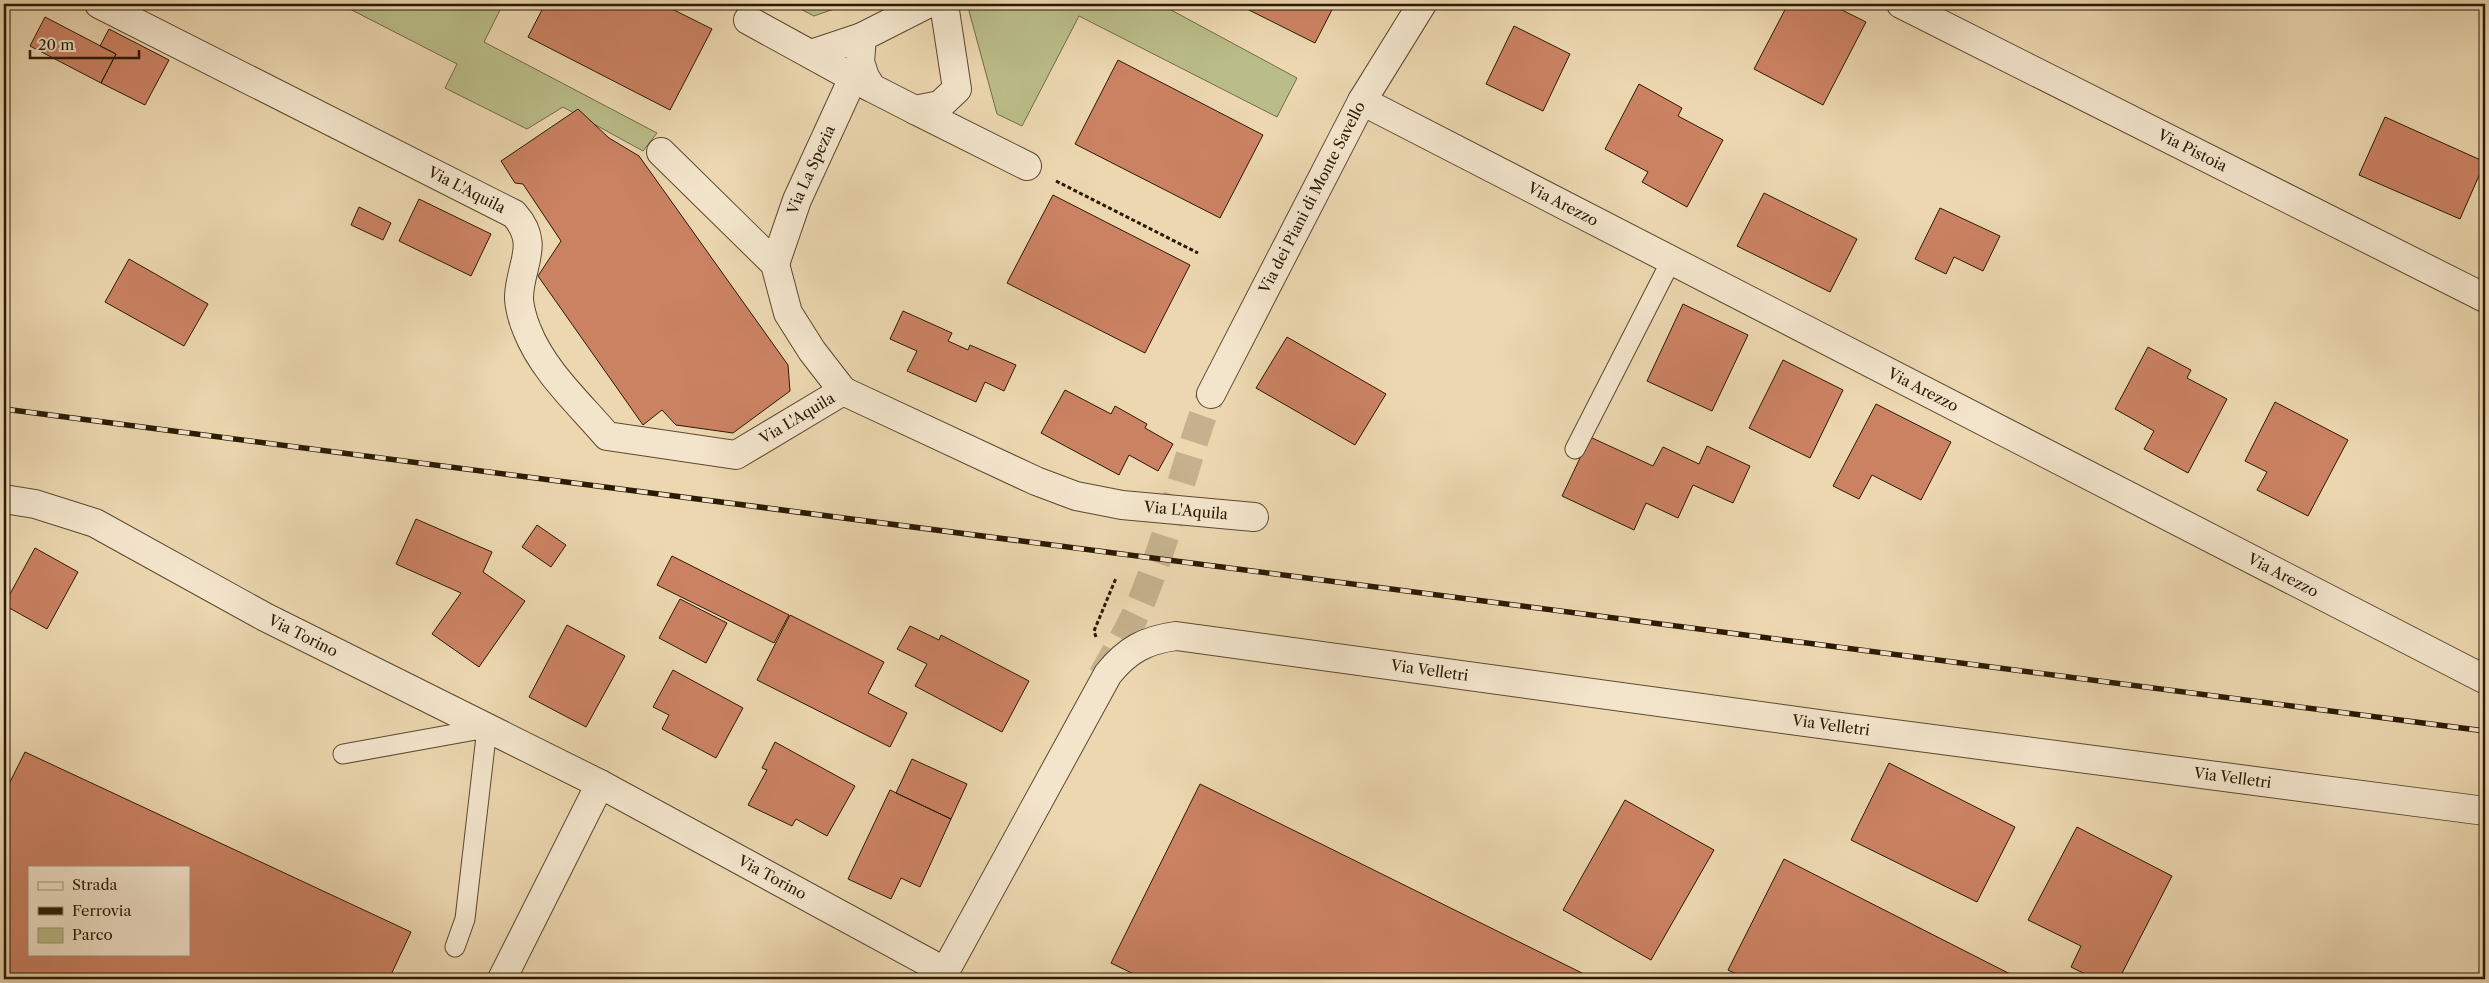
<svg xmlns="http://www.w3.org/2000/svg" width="2489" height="983" viewBox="0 0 2489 983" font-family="'Libre Caslon Text',serif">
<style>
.green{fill:#babd89;stroke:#726c46}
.building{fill:#cb8263;stroke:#2b1a03;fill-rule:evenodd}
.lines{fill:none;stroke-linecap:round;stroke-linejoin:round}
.tertiary-tunnel{stroke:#c5b18d;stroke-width:28;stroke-dasharray:28 14;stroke-linecap:butt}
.service-casing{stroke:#5b492e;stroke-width:21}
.minor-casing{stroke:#5b492e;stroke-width:30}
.tertiary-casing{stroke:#5b492e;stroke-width:30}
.path{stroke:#2b1a03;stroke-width:3;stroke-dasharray:4 2.5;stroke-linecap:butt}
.service{stroke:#f3e5cc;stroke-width:19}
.minor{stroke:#f3e5cc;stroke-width:28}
.tertiary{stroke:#f3e5cc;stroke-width:28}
.rail-casing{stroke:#2b1a03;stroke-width:5.5}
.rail{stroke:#f3e5cc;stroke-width:4;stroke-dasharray:11;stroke-linecap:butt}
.labels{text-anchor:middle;stroke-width:4;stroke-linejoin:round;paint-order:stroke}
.street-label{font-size:15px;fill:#2b1a03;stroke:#f3e5cc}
</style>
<rect width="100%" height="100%" fill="#ecd7b0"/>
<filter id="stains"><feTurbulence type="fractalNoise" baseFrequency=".004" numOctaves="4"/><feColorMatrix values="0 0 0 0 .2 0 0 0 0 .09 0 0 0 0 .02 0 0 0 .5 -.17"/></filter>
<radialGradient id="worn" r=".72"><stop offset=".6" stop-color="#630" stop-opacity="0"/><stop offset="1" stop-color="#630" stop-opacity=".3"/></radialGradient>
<!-- green -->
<path class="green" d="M340 4H503L484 42 657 133 643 151 563 107 527 129 445 88 457 64Z
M791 4H848L814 16Z
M970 4H1160L1297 78 1277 117 1079 16 1022 126 997 114 969 11Z"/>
<!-- building -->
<path class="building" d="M545 4H662L712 29 670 110 528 37Z
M1237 4H1335L1315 43Z
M1788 4H1830L1866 22 1823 105 1754 69Z
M45 17 116 54 101 83 30 46Z
M1514 26 1570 54 1543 111 1486 84Z
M109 29 169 60 145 105 101 83 116 54 100 46Z
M1118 60 1263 135 1220 218 1075 144Z
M1639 84 1682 108 1678 116 1723 140 1687 207 1642 182 1648 172 1605 149Z
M578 109 609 138 639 156 788 365 790 391 733 433 676 425 662 410 643 425 538 276 561 241 523 184 515 183 501 161Z
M2385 117 2485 162 2460 219 2359 175Z
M1764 193 1857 239 1830 292 1737 246Z
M1053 195 1190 265 1145 353 1007 283Z
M419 199 491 234 471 276 399 241Z
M359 207 391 223 383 240 351 225Z
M1940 208 2000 236 1983 271 1954 257 1946 274 1915 259Z
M129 259 208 304 184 346 105 302Z
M1683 304 1748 335 1712 411 1647 381Z
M903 311 952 333 948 341 968 350 970 345 1016 365 1004 391 985 382 976 402 907 371 917 351 890 339Z
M1287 337 1386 394 1355 445 1256 388Z
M2148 347 2191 370 2187 378 2227 399 2188 473 2144 449 2154 431 2115 409Z
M1783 360 1843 390 1810 458 1749 428Z
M1065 390 1111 414 1115 406 1147 424 1145 428 1173 444 1158 471 1129 455 1119 475 1041 433Z
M2275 402 2348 440 2308 516 2257 490 2267 472 2245 461Z
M1876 404 1951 442 1921 500 1872 475 1859 499 1833 486Z
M1590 437 1653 466 1663 447 1699 464 1707 446 1750 466 1733 503 1693 485 1678 518 1646 503 1634 530 1562 496Z
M416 519 492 552 483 572 525 601 479 667 432 634 461 593 396 564Z
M537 525 566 545 551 567 522 547Z
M35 548 78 572 47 629 4 605Z
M672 556 789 615 774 643 657 585Z
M680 599 727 623 706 663 659 638Z
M790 615 884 662 868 693 907 713 890 747 757 680Z
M567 625 625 656 586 727 529 697Z
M910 626 939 640 941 635 1029 681 1002 732 915 686 927 664 897 649Z
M673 670 743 708 716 758 662 729 669 715 653 707Z
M775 742 855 786 827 836 796 819 792 826 748 805 767 770 762 768Z
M25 752 411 932 389 979H4V794ZM29 867H189V954H29Z
M912 759 967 784 951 819 896 793Z
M1889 763 2015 827 1977 902 1851 840Z
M1200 784 1584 974 1581 979H1144L1111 963Z
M890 790 951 819 920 887 901 878 891 899 848 879Z
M1625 800 1714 850 1651 960 1563 910Z
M2077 827 2172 876 2119 979H2095L2071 967 2081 946 2028 920Z
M1784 859 2020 979H1746L1728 970Z"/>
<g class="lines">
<!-- tertiary-tunnel -->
<path class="tertiary-tunnel" d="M1102 676C1118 647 1136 618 1147 587 1172 524 1186 457 1211 394"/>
<!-- service casing -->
<g class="service-casing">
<path id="service" d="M1575 449 1672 259
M343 754 487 728 465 919 455 947"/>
</g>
<!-- minor casing -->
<g class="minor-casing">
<g id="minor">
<path id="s1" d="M99 4 514 214C541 244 520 264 519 297 519 306 523 321 527 330 543 371 579 403 607 436L736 455 843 391 1036 481 1076 496 1122 505 1254 517"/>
<path d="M927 4 862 37 860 62 865 77 872 88 915 110 940 105 957 89 944 4"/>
<path id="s2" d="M1901 4 2485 298"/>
<path d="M748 20 870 87"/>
<path d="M811 54 862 37"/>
<path id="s3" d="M1362 101 2484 679"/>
<path d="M915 110 1027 166"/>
<path d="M661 152 775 264 788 313 812 351 843 391"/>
<path id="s4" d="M775 264 797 200 853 78"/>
<path id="s5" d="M4 499 35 504 95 523 265 617 600 784 944 971"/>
<path d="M502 979 600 784"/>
<path id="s6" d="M941 979 1108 674C1127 650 1146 640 1176 636L1834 726 2485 811"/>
</g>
</g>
<!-- tertiary casing -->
<g class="tertiary-casing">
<g id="tertiary">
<path id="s7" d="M1211 394 1362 101 1422 4"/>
</g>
</g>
<!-- path -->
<path class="path" d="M1056 181 1198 253
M1096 637 1094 631 1116 578"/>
<!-- service -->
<use href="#service" class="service"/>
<!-- minor -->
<use href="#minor" class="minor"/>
<!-- tertiary -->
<use href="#tertiary" class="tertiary"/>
<!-- rail casing -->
<g class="rail-casing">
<path id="rail" d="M4 409 2485 731"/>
</g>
<!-- rail -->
<use href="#rail" class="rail"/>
</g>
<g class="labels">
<!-- street labels -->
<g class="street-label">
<text dy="5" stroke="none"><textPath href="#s2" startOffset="326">Via Pistoia</textPath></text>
<text dy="5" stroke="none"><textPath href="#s4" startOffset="101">Via La Spezia</textPath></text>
<text dy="5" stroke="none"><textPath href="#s1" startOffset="412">Via L'Aquila</textPath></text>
<text dy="5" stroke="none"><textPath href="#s7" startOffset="221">Via dei Piani di Monte Savello</textPath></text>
<text dy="5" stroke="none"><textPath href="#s3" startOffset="226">Via Arezzo</textPath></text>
<text dy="5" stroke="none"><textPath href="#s3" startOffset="631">Via Arezzo</textPath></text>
<text dy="5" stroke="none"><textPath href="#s1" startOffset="922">Via L'Aquila</textPath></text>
<text dy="5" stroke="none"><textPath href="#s1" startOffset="1342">Via L'Aquila</textPath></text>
<text dy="5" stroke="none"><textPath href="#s3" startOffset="1036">Via Arezzo</textPath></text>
<text dy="5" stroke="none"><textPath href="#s5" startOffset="331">Via Torino</textPath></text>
<text dy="5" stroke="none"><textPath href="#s6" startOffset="684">Via Velletri</textPath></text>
<text dy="5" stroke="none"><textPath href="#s6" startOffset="1089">Via Velletri</textPath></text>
<text dy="5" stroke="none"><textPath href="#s6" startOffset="1494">Via Velletri</textPath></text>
<text dy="5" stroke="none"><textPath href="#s5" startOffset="859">Via Torino</textPath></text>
</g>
</g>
<!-- margin -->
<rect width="2489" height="983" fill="none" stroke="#ecd7b0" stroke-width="20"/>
<rect x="5" y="5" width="2479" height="973" fill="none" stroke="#2b1a03" stroke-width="2.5"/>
<rect x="10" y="10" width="2469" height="963" fill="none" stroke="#2b1a03"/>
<!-- legend -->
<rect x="28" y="866" width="162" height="90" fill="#f3e5cc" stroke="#a3947c"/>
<rect x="38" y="882" width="25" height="8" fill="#f3e5cc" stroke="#a3947c"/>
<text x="72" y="890" font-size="15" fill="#2b1a03">Strada</text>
<rect x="38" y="907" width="25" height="8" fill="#2b1a03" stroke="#a3947c"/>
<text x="72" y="916" font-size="15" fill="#2b1a03">Ferrovia</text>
<rect x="38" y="928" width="25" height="15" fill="#babd89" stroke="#a3947c"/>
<text x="72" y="940" font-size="15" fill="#2b1a03">Parco</text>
<!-- scale -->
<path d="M30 50v8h109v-8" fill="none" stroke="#2b1a03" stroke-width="2.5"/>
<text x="38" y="50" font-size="15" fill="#2b1a03" stroke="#f3e5cc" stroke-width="4" paint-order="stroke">20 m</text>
<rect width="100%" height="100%" filter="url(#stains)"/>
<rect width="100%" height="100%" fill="url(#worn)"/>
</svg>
